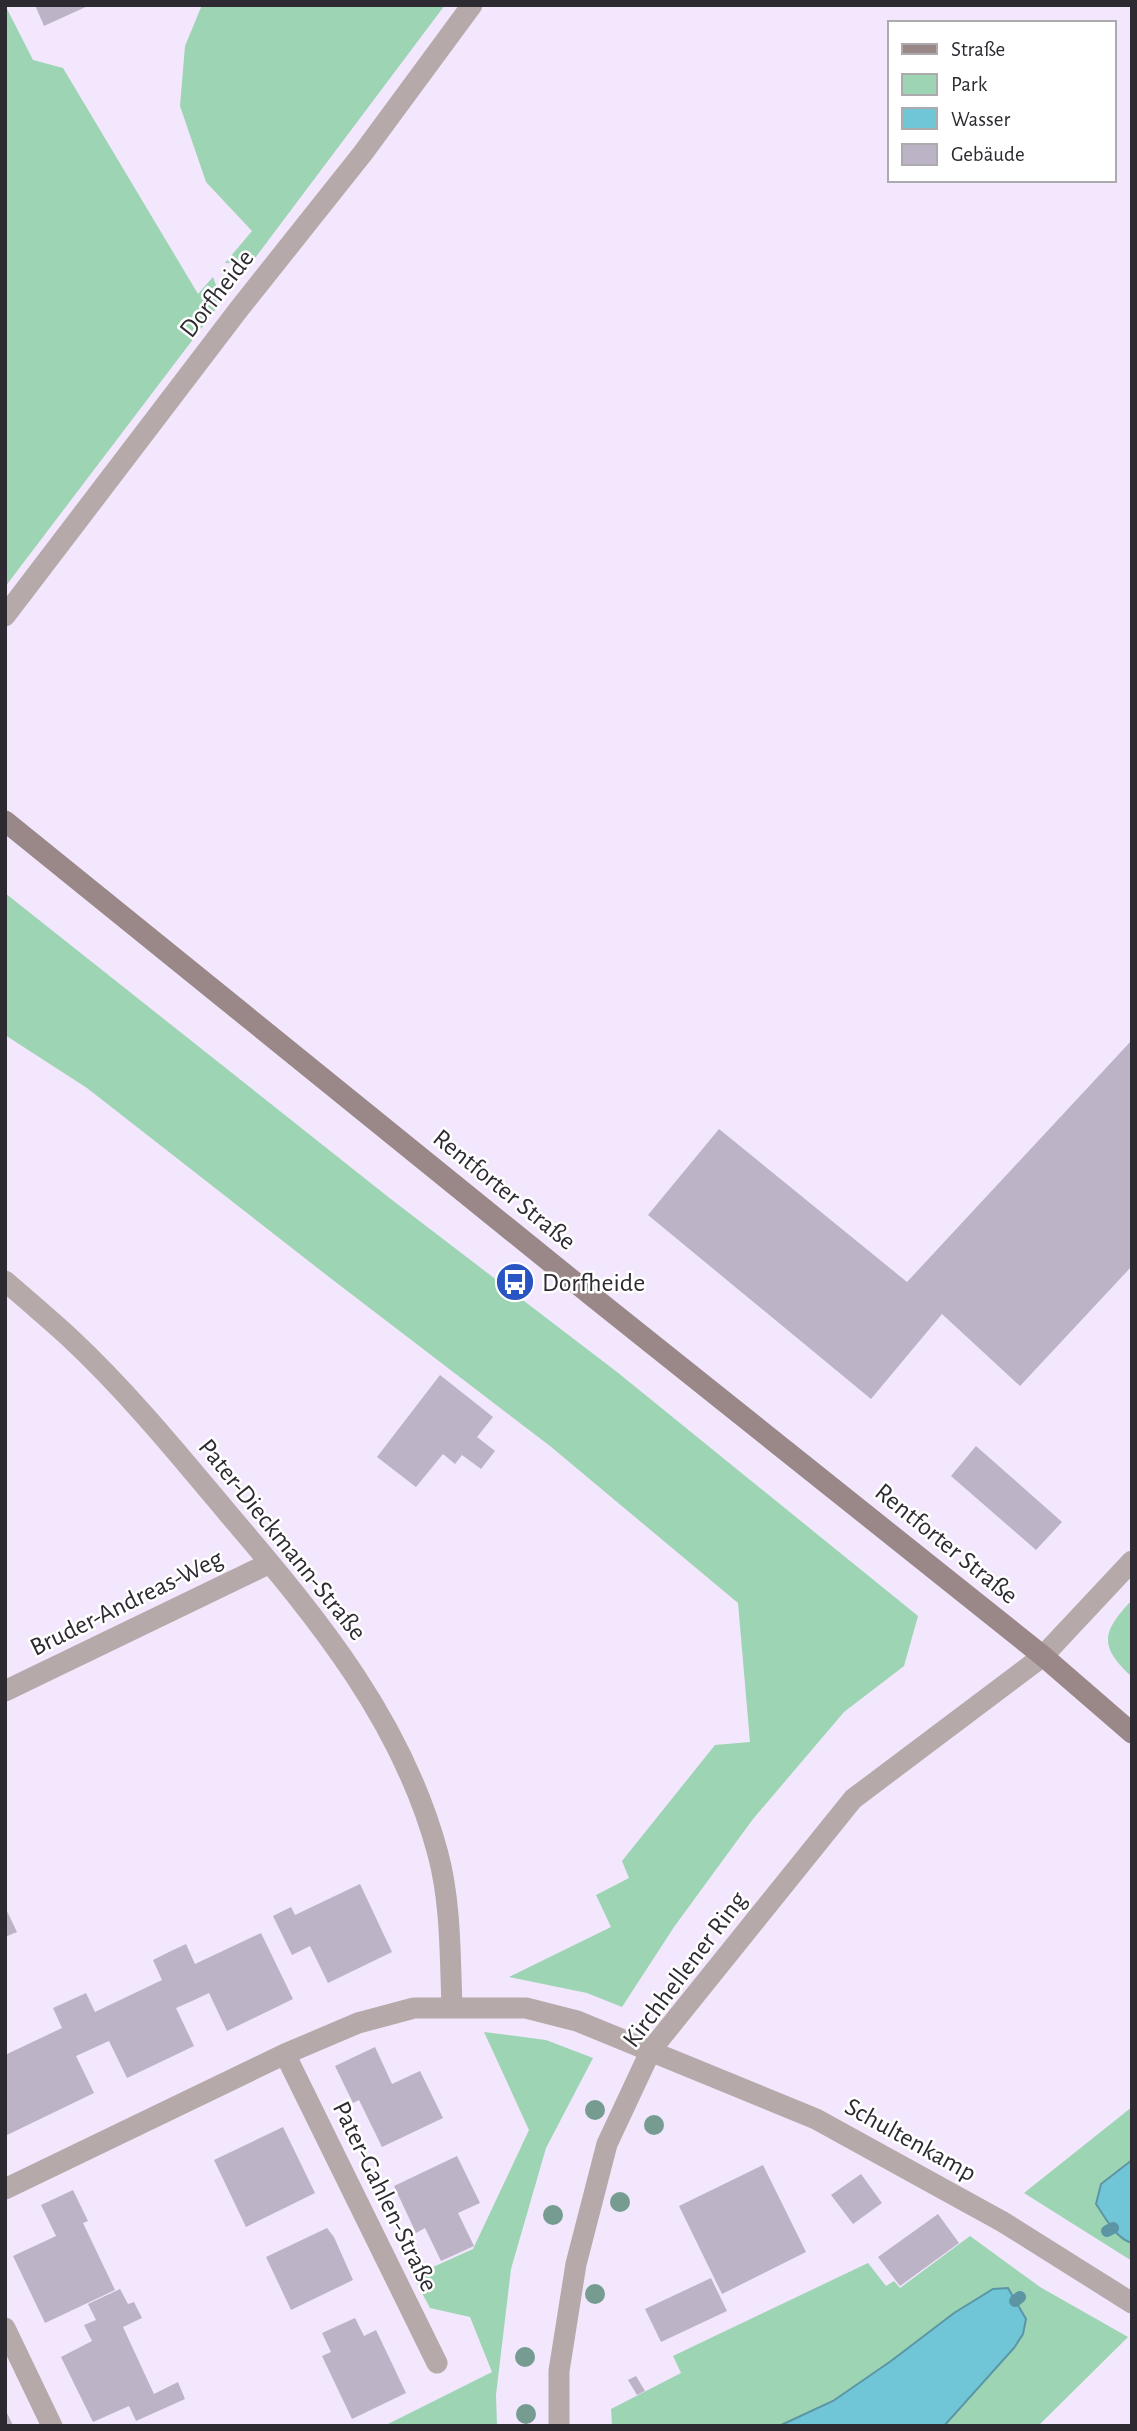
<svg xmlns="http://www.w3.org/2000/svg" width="1137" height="2431" viewBox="0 0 1137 2431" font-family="'Alegreya Sans',sans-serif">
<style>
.green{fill:#9dd4b4}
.water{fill:#70c5d6;stroke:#5c96a5;stroke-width:2}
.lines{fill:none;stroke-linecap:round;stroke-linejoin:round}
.stream{stroke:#5c96a5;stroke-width:12}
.building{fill:#bdb3c7}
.street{stroke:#b5a9a9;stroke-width:21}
.secondary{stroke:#9a8889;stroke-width:21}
.tree{fill:#769c92}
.labels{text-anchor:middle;stroke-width:5;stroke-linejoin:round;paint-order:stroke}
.street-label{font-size:26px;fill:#2e2a32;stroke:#fff}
.poi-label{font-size:26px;fill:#2e2a32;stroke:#fff;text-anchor:start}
</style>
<rect width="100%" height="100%" fill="#f2e7fc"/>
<!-- green -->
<path class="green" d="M5 5 33 60 63 68 198 294 213 277 218 291 216 309 5 587Z
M202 5H445L255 258 239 263H225L252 231 206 182 180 106 185 46Z
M5 893 392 1200 617 1372 918 1616 904 1666 844 1712 753 1819 674 1927 622 2007 587 1993 509 1977 611 1927 596 1895 629 1878 622 1861 715 1745 750 1742 738 1603 550 1446 329 1277 87 1088 5 1035Z
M1132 1600V1677C1097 1645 1103 1631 1132 1600Z
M484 2032 546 2040 593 2058 546 2148 511 2269 496 2395 497 2426H384L492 2372 470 2317 430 2308 413 2276 473 2249 529 2130Z
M1132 2107V2261L1024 2193Z
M970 2236 1040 2287 1128 2337 1038 2426H612L611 2409 681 2373 673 2356 868 2263 886 2286 894 2281 900 2288Z"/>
<!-- water -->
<path class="water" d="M1132 2160V2243C1116 2239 1105 2217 1096 2204L1101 2184Z
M1008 2288 1026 2319 1023 2334 1014 2348 944 2426H779L833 2401 891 2361 954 2313 993 2289Z"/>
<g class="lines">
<!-- stream -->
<path class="stream" d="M1107 2231 1113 2228
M1015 2301 1020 2297"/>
</g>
<!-- building -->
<path class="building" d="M35 5H90L44 26Z
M1132 1040V1266L1020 1386 942 1314 871 1399 648 1215 719 1129 907 1282Z
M440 1375 493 1417 477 1437 495 1451 481 1469 462 1455 455 1464 443 1454 416 1487 377 1457Z
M976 1446 1062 1522 1036 1550 951 1476Z
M360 1884 392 1952 328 1983 310 1946 292 1955 273 1916 291 1907 295 1915Z
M5 1907 17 1932 5 1937Z
M261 1933 293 1999 227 2031 209 1993 192 2001 176 2008 194 2046 127 2078 109 2041 76 2056 94 2093 5 2136V2055L62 2028 53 2008 86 1993 95 2012 162 1980 153 1960 169 1952 186 1944 195 1964Z
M375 2047 392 2084 420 2071 443 2118 382 2147 359 2100 353 2103 335 2066Z
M283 2127 315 2193 246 2227 214 2160Z
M457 2156 480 2203 458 2213 474 2246 441 2261 425 2228 416 2233 394 2186Z
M763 2165 806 2252 722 2294 679 2206Z
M861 2174 882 2203 853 2224 831 2195Z
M73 2190 88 2221 83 2223 115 2290 45 2323 13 2256 56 2236 41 2205Z
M938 2214 959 2243 900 2286 878 2257Z
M327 2228 334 2237 353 2280 291 2310 266 2257Z
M711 2278 727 2311 661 2342 645 2309Z
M120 2289 128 2304 134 2302 142 2318 123 2327 154 2394 178 2382 185 2399 136 2421 129 2406 93 2422 61 2357 92 2341 84 2325 96 2320 88 2304Z
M355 2318 364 2336 376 2330 406 2393 352 2419 322 2356 331 2352 322 2333Z
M636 2376 645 2391 637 2395 628 2380Z
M5 2409 11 2421 13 2426H5Z"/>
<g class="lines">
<!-- street -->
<path class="street" d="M5 616 239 309 363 153 472 5
M5 1281C26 1299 48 1318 69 1337 128 1392 180 1456 232 1518 319 1620 403 1722 438 1854 451 1903 450 1956 452 2007
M5 1691 270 1563
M285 2054 437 2363
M5 2189 285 2054 358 2023 414 2008H526L577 2021 816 2119 1003 2222 1132 2303
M5 2328 52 2426
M559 2426V2371L576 2264 607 2144 651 2050 853 1799 1043 1656 1132 1561"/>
<!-- secondary -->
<path class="secondary" d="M5 821 592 1296 1043 1656 1132 1733"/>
</g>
<!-- trees -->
<g class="tree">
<circle cx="595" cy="2110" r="10"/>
<circle cx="654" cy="2125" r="10"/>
<circle cx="620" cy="2202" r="10"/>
<circle cx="553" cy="2215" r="10"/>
<circle cx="595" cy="2294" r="10"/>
<circle cx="525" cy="2357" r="10"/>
<circle cx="526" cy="2414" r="10"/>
</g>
<!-- icons -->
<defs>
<g id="bus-disc" transform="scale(2.0125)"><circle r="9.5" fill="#2955c4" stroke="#fff"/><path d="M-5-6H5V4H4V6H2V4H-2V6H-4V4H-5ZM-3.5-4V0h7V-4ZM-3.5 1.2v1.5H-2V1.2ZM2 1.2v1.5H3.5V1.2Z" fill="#fff"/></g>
</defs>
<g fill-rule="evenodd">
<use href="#bus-disc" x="515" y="1282"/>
</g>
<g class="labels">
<!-- street labels -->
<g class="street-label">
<text transform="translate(216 293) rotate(-52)" y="9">Dorfheide</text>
<text transform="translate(505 1189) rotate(39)" y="9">Rentforter Straße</text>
<text transform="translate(283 1539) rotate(51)" y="9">Pater-Dieckmann-Straße</text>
<text transform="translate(947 1543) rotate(39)" y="9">Rentforter Straße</text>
<text transform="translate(126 1602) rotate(-26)" y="9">Bruder-Andreas-Weg</text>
<text transform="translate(684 1969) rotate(-53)" y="9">Kirchhellener Ring</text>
<text transform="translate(911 2139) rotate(29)" y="9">Schultenkamp</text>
<text transform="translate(386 2196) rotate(64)" y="9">Pater-Gahlen-Straße</text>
</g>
<!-- poi labels -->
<g class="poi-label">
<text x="542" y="1291">Dorfheide</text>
</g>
</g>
<!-- border -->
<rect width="1137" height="2431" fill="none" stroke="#2e2a32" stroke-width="14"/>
<!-- legend -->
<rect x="888" y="21" width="228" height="161" fill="#ffffff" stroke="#abaaad" stroke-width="2"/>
<rect x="902" y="44" width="35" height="10" fill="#9a8889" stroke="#abaaad" stroke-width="2"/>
<text x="951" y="56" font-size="21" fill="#2e2a32">Straße</text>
<rect x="902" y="74" width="35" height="21" fill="#9dd4b4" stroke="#abaaad" stroke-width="2"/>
<text x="951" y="91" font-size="21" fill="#2e2a32">Park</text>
<rect x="902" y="108" width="35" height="21" fill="#70c5d6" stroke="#abaaad" stroke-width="2"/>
<text x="951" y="126" font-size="21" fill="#2e2a32">Wasser</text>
<rect x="902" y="144" width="35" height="21" fill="#bdb3c7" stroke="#abaaad" stroke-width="2"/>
<text x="951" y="161" font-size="21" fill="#2e2a32">Gebäude</text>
</svg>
